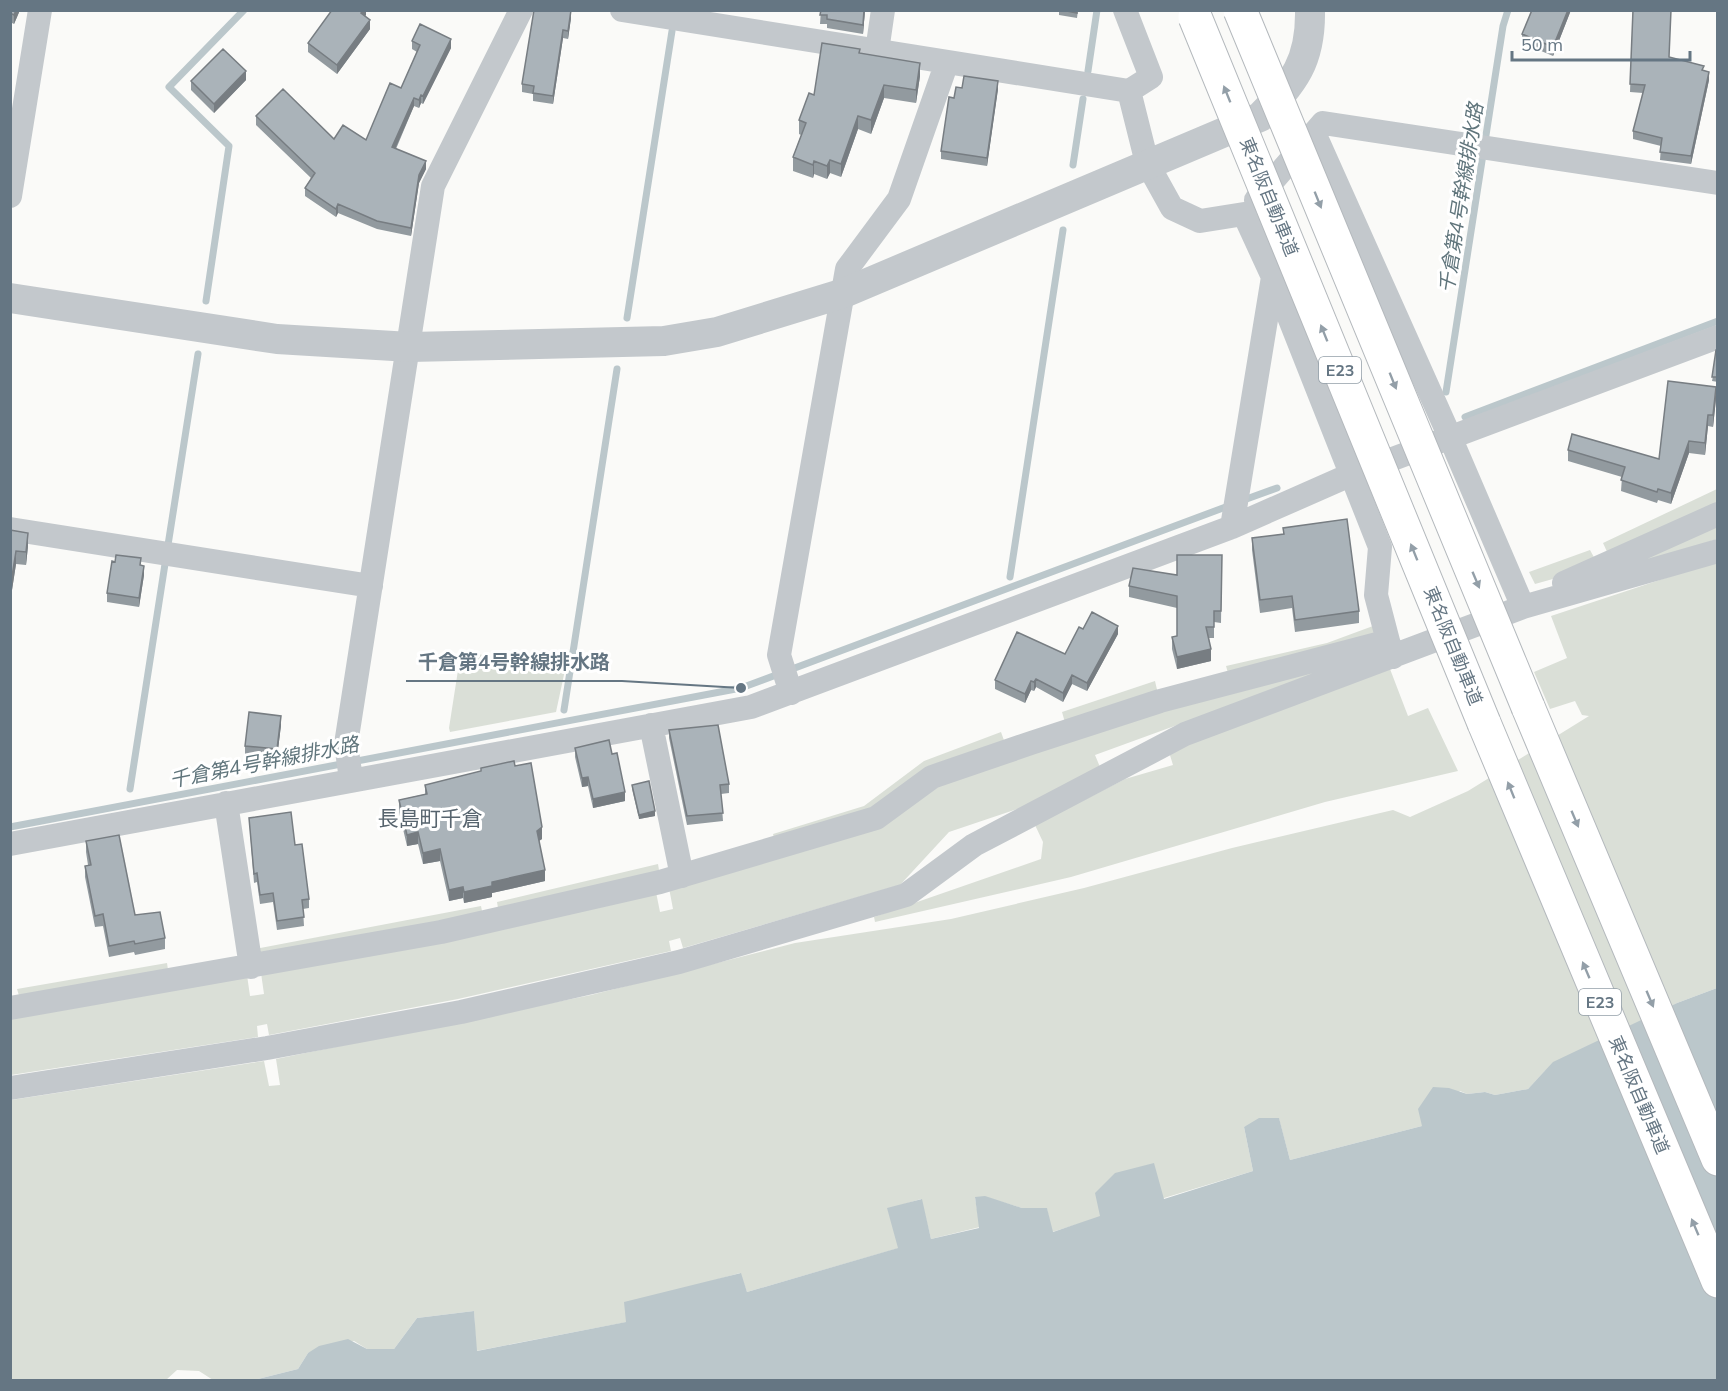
<svg xmlns="http://www.w3.org/2000/svg" width="1728" height="1391" viewBox="0 0 1728 1391" font-family="Mulish,'Noto Sans JP',sans-serif">
<style>
.green{fill:#dadfd7}
.water{fill:#bbc7cb}
.lines{fill:none;stroke-linecap:round;stroke-linejoin:round}
.stream{stroke:#bbc7cb;stroke-width:7}
.motorway-casing{stroke:#b4b9bd;stroke-width:35}
.minor{stroke:#c3c8cc;stroke-width:24}
.tertiary{stroke:#c3c8cc;stroke-width:30}
.motorway{stroke:#fff;stroke-width:33}
.motorway-bridge-casing{stroke:#b4b9bd;stroke-width:35;stroke-linecap:butt}
.motorway-bridge{stroke:#fff;stroke-width:33}
.wall{fill:#929a9f}
.shaded-wall{fill:#777d82}
.building{fill:#aab3b9;stroke:#777d82;stroke-width:1.5}
.oneway{fill:#939fa8}
.labels{text-anchor:middle;stroke-width:6;stroke-linejoin:round;paint-order:stroke}
.shield{fill:#fff;stroke:#939fa8;stroke-width:1.5}
.shield-label{font-size:16px;font-weight:bold;fill:#657683}
.street-label{font-size:18px;fill:#657683;stroke:#fff}
.water-label{font-size:20px;font-style:italic;fill:#60757c;stroke:#fff}
.quarter-label{font-size:21px;fill:#57646e;stroke:#fff}
.leader{fill:none;stroke:#657683;stroke-width:2}
.callout-dot{fill:#657683;stroke:#fff;stroke-width:2}
.callout-label{font-size:20px;text-anchor:middle;font-weight:bold;fill:#657683;stroke:#fff;stroke-width:6;stroke-linejoin:round;paint-order:stroke}
</style>
<rect width="100%" height="100%" fill="#fafaf8"/>
<!-- green -->
<path class="green" d="M1717 489V506L1609 556 1603 543Z
M1717 522V539L1577 586Z
M1590 550 1596 561 1567 575 1535 584 1529 572Z
M1717 561V988L1677 1003 1545 1071 1528 1089 1495 1095 1485 1092 1467 1094 1460 1091 1422 1126 1290 1160 1279 1119 1244 1127 1253 1171 1052 1232 1047 1209 1022 1208 985 1197 975 1198 980 1227 931 1239 921 1199 888 1209 899 1248 747 1292 740 1273 708 1282 627 1322 476 1351 474 1311 417 1318 394 1349H367L354 1341 308 1353 298 1369 254 1380H213L199 1371 177 1370 166 1380H11V1100L264 1061 269 1086 280 1085 276 1059 591 995 795 943 951 919 1084 888 1232 848 1393 810 1410 817 1468 791 1589 716 1582 715 1575 701 1550 709 1534 672 1567 658 1551 616Z
M1373 626 1380 636 1228 673 1226 666 1327 643Z
M461 651 565 670 556 712 450 732 449 728Z
M1361 658 1095 755 1100 767 1026 806 949 832 900 885 683 948 680 938 669 941 671 951 458 999 269 1035 267 1024 257 1026 258 1037 11 1075V1015L247 975 250 996 264 994 261 973 656 892 660 912 673 909 669 888 936 782 1157 708Z
M1390 669 1408 716 1428 708 1458 771 1325 802 1071 877 875 922 874 917 1041 859 1043 842 1035 825 1125 779 1173 765 1169 752Z
M1155 681 1158 694 1066 726 1062 712Z
M1001 732 1006 746 874 812 775 841 773 834 864 806 924 761Z
M658 864 660 876 499 914 497 902Z
M481 906 483 916 263 958 255 949Z
M167 963 169 976 20 999 17 989Z"/>
<!-- water -->
<path class="water" d="M1717 988V1380H254L298 1369 308 1353 319 1346 348 1339 367 1349H394L417 1318 474 1311 477 1351 626 1322 624 1302 741 1273 747 1292 898 1248 887 1208 922 1199 931 1239 979 1228 975 1197 985 1196 1022 1208H1047L1053 1232 1100 1216 1095 1193 1115 1173 1154 1163 1164 1199 1253 1171 1244 1127 1259 1118H1279L1290 1160 1422 1126 1418 1109 1433 1087 1449 1088 1467 1094 1485 1092 1495 1095 1528 1089 1553 1062 1677 1003Z"/>
<g class="lines">
<!-- stream -->
<path class="stream" d="M1088 71 1097 10
M1073 165 1083 99
M206 301 229 146 169 87 244 10
M627 318 672 31
M1446 392 1503 26 1508 10
M1465 417 1718 321
M1241 501 1277 488
M168 545 198 354
M1010 577 1063 230
M564 710 617 369
M130 789 165 564
M10 827 741 688 1231 505"/>
<!-- motorway casing -->
<g class="motorway-casing">
<path id="motorway" d="M1528 707 1718 1159
M1484 723 1718 1281"/>
</g>
<!-- minor -->
<path class="minor" d="M622 10 1129 91 1151 77 1125 10
M877 51 883 10
M1129 91 1147 163 1172 208 1200 221 1244 214 1273 277 1232 527
M1314 133 1450 437 1523 607
M10 196 40 10
M1256 200 1323 123 1718 183
M1274 279 1380 547 1376 595 1388 641
M10 529 371 586
M1564 583 1718 514
M791 693 779 655 847 269 899 199 947 62
M651 725 682 876
M351 779 346 744 433 186 521 10
M226 803 251 967
M10 844 751 707 1232 527 1350 475 1718 337
M10 1008 441 932 660 882 876 818 932 777 1031 743 1160 701 1388 641 1393 657
M10 1088 267 1048 461 1012 679 962 906 895 974 845 1185 734 1523 607 1718 551"/>
<!-- tertiary -->
<path class="tertiary" d="M10 298 277 339 410 347 664 341 717 332 844 293 1260 117C1294 82 1311 62 1310 10"/>
<!-- motorway -->
<use href="#motorway" class="motorway"/>
<!-- motorway-bridge casing -->
<g class="motorway-bridge-casing">
<path id="motorway-bridge" d="M1240 10 1528 707
M1195 17 1484 723"/>
</g>
<!-- motorway-bridge -->
<use href="#motorway-bridge" class="motorway-bridge"/>
</g>
<!-- wall -->
<path class="wall" d="M10 10H20L14 24 10 22Z
M366 10 365 17 370 29 337 74 308 52V43Z
M821 10H865L863 34 827 28V24H820Z
M1059 10H1078L1077 18 1059 15Z
M1571 10 1553 56 1522 43V34Z
M1633 10 1669 57 1704 71 1709 80 1691 164 1660 160 1661 146 1633 139V131L1643 93 1630 92Z
M571 18 568 39 563 38 553 104 533 101V94L522 92V84Z
M412 41 451 48 423 104 421 103 419 108 414 106 396 149 426 169 419 183 411 236 377 229 338 213 336 217 305 196V188L311 178 256 125V116L334 139 366 140 401 88 417 52 412 49Z
M860 53 920 76 916 103 884 98 871 134 858 129 841 177 830 173 827 179 814 174 813 178 793 171V157L801 135 799 134V120L814 95Z
M246 80 214 113 191 90V81Z
M998 89 987 166 941 159V151L954 98Z
M1718 350V382L1712 381Z
M1716 399 1713 427 1708 426 1705 455 1689 453 1671 504 1658 500 1657 503 1621 491 1622 477 1568 461V450L1659 459Z
M1283 528 1359 611V623L1295 632 1292 608 1260 613 1252 550V538L1283 534Z
M10 530 28 546 26 565 16 564 10 603Z
M1222 555 1221 623 1214 622V638H1209L1211 661 1177 669 1172 649V637L1177 636V608L1129 597V586L1177 575Z
M141 566 144 575 139 607 107 602V593Z
M1083 629 1118 634 1087 691 1072 684 1063 702 1036 687 1034 691 1031 690 1025 703 995 689V680L1065 654Z
M281 725 277 758 245 755V746Z
M669 730 729 784V793L721 794 723 821 687 825 669 738Z
M575 748 625 801 593 808 588 786 582 787 575 757Z
M515 766 542 839 539 841 545 881 492 893V897L464 903 463 898 449 901 440 861 423 864 418 844 407 846 399 812V800L425 794V785L481 772V768Z
M632 785 655 816 639 819 632 789Z
M249 818 295 845 309 899V908L303 909 304 926 277 930 273 902 260 904 257 882 254 883Z
M86 841 135 915 165 938V949L135 955 134 952 109 957 103 926 95 927 85 877V866L88 865 86 852Z"/>
<!-- shaded-wall -->
<path class="shaded-wall" d="M16 10H20L14 24V15Z
M363 10H366V15L361 22V13Z
M571 10V18L568 39V31Z
M864 10H865L863 34V25Z
M1568 10H1571L1553 56V47Z
M370 20V29L337 74V65Z
M563 30V38L553 104V96Z
M451 39V48L423 104V96Z
M920 63V76L916 103V90Z
M246 71V80L214 113V104Z
M1709 72V80L1691 164V156Z
M998 81V89L987 166V158Z
M884 85V98L871 134V120Z
M421 95V103L419 108V100Z
M414 98V106L392 156V147Z
M858 116V129L841 177V164Z
M830 160V173L827 179V166Z
M426 161V169L419 183 411 236V228L419 175Z
M814 161V174L813 178V165Z
M338 204V213L336 217V209Z
M1716 387V399L1713 427V415Z
M1708 415V426L1705 455V443Z
M1689 441V453L1671 504V493Z
M28 533V546L26 565V552Z
M16 551V564L10 603V589Z
M144 566V575L139 607V598Z
M1118 626V634L1087 691V683Z
M1211 649V661L1177 669V657Z
M1072 675V684L1063 702V693Z
M1036 679V687L1034 691V682Z
M1031 681V690L1025 703V694Z
M281 716V725L277 758V749Z
M588 777V786L582 787V778Z
M625 792V801L593 808V799Z
M655 811V816L639 819V815Z
M542 827V839L537 842V831Z
M418 832V844L407 846V835Z
M440 849V861L423 864V853Z
M545 870V881L492 893V897L464 903V892L492 882Z
M463 887V898L449 901V890Z"/>
<!-- building -->
<path class="building" d="M10 10H16L14 15 10 13Z
M332 10H363L361 13 370 20 337 65 308 43Z
M534 10H571L568 31 563 30 553 96 533 93 534 86 522 84Z
M821 10H864L863 25 827 19V15H820Z
M1062 10H1077V13Z
M1532 10H1568L1553 47 1522 34Z
M1633 10H1671L1669 57 1704 66 1702 70 1709 72 1691 156 1660 152 1662 138 1633 131 1645 85 1630 84Z
M420 24 451 39 423 96 421 95 419 100 414 98 392 147 426 161 419 175 411 228 377 221 338 204 336 209 305 188 315 173 256 116 283 89 334 139 343 125 366 140 390 83 401 88 420 45 412 41Z
M822 43 860 49 859 53 920 63 916 90 884 85 871 120 858 116 841 164 830 160 827 166 814 161 813 165 793 157 806 123 799 120 809 93 814 95Z
M223 49 246 71 214 104 191 81Z
M964 76 998 81 987 158 941 151 949 97 954 98 956 87 962 88Z
M1716 350H1718V377H1712Z
M1668 381 1716 387 1713 415H1708L1705 443 1689 441 1671 493 1658 489 1657 492 1621 480 1625 467 1568 450 1572 434 1659 459Z
M1347 519 1359 611 1295 620 1292 596 1260 600 1252 538 1284 534 1283 528Z
M10 530 28 533 26 552 16 551 10 589Z
M116 555 141 558 140 565 144 566 139 598 107 593 112 561 115 562Z
M1177 555H1222L1221 611H1214V627H1206L1211 649 1177 657 1172 637 1177 636V596L1129 586 1133 568 1177 575Z
M1092 612 1118 626 1087 683 1072 675 1063 693 1036 679 1034 682 1031 681 1025 694 995 680 1017 632 1065 654 1079 627 1083 629Z
M249 712 281 716 277 749 245 746Z
M718 725 729 784 720 785 723 813 687 816 669 730Z
M609 740 612 754 617 753 625 792 593 799 588 777 582 778 575 748Z
M514 761 515 766 531 763 542 827 537 831 545 870 492 882V886L464 892 463 887 449 890 440 849 423 853 418 832 407 835 399 800 427 794 425 785 481 771V768Z
M649 781 655 811 639 815 632 785Z
M291 812 295 845 302 844 309 899 302 900 304 917 277 921 273 893 260 895 257 873 254 874 249 818Z
M119 835 135 915 160 912 165 938 135 944 134 941 109 946 103 914 95 916 85 866 91 865 86 841Z"/>
<!-- one-way arrows -->
<defs><path id="oneway-solid" d="M-6-.8H1V-3.2L6.5 0L1 3.2V.8H-6Z" transform="scale(1.5)"/></defs>
<g class="oneway">
<use href="#oneway-solid" transform="translate(1227 94) rotate(-112)"/>
<use href="#oneway-solid" transform="translate(1318 200) rotate(68)"/>
<use href="#oneway-solid" transform="translate(1324 333) rotate(-112)"/>
<use href="#oneway-solid" transform="translate(1393 381) rotate(68)"/>
<use href="#oneway-solid" transform="translate(1414 552) rotate(-112)"/>
<use href="#oneway-solid" transform="translate(1476 580) rotate(67)"/>
<use href="#oneway-solid" transform="translate(1511 790) rotate(-112)"/>
<use href="#oneway-solid" transform="translate(1575 819) rotate(67)"/>
<use href="#oneway-solid" transform="translate(1586 970) rotate(-113)"/>
<use href="#oneway-solid" transform="translate(1650 999) rotate(67)"/>
<use href="#oneway-solid" transform="translate(1695 1227) rotate(-113)"/>
</g>
<g class="labels">
<!-- shield labels -->
<g class="shield">
<rect x="1319" y="357" width="42" height="26" rx="4.5"/>
<rect x="1579" y="989" width="42" height="26" rx="4.5"/>
</g>
<g class="shield-label">
<text x="1340" y="376">E23</text>
<text x="1600" y="1008">E23</text>
</g>
<!-- street labels -->
<g class="street-label">
<text transform="translate(1269 197) rotate(68)" y="6">東名阪自動車道</text>
<text transform="translate(1453 646) rotate(68)" y="6">東名阪自動車道</text>
<text transform="translate(1639 1095) rotate(67)" y="6">東名阪自動車道</text>
</g>
<!-- water labels -->
<g class="water-label">
<text transform="translate(1461 198) rotate(-81)" y="7">千倉第4号幹線排水路</text>
<text transform="translate(264 762) rotate(-11)" y="7">千倉第4号幹線排水路</text>
</g>
<!-- quarter labels -->
<g class="quarter-label">
<text x="430" y="826">長島町千倉</text>
</g>
</g>
<!-- callouts -->
<path class="leader" d="M741 688L622 681H406"/>
<circle class="callout-dot" cx="741" cy="688" r="6"/>
<g class="callout-label">
<text x="514" y="669">千倉第4号幹線排水路</text>
</g>
<!-- border -->
<rect width="1728" height="1391" fill="none" stroke="#657683" stroke-width="24"/>
<!-- scale -->
<path d="M1512 51v9h178v-9" fill="none" stroke="#657683" stroke-width="3"/>
<text x="1521" y="51" font-size="18" fill="#657683" stroke="#ffffff" stroke-width="4.5" paint-order="stroke">50 m</text>
</svg>
